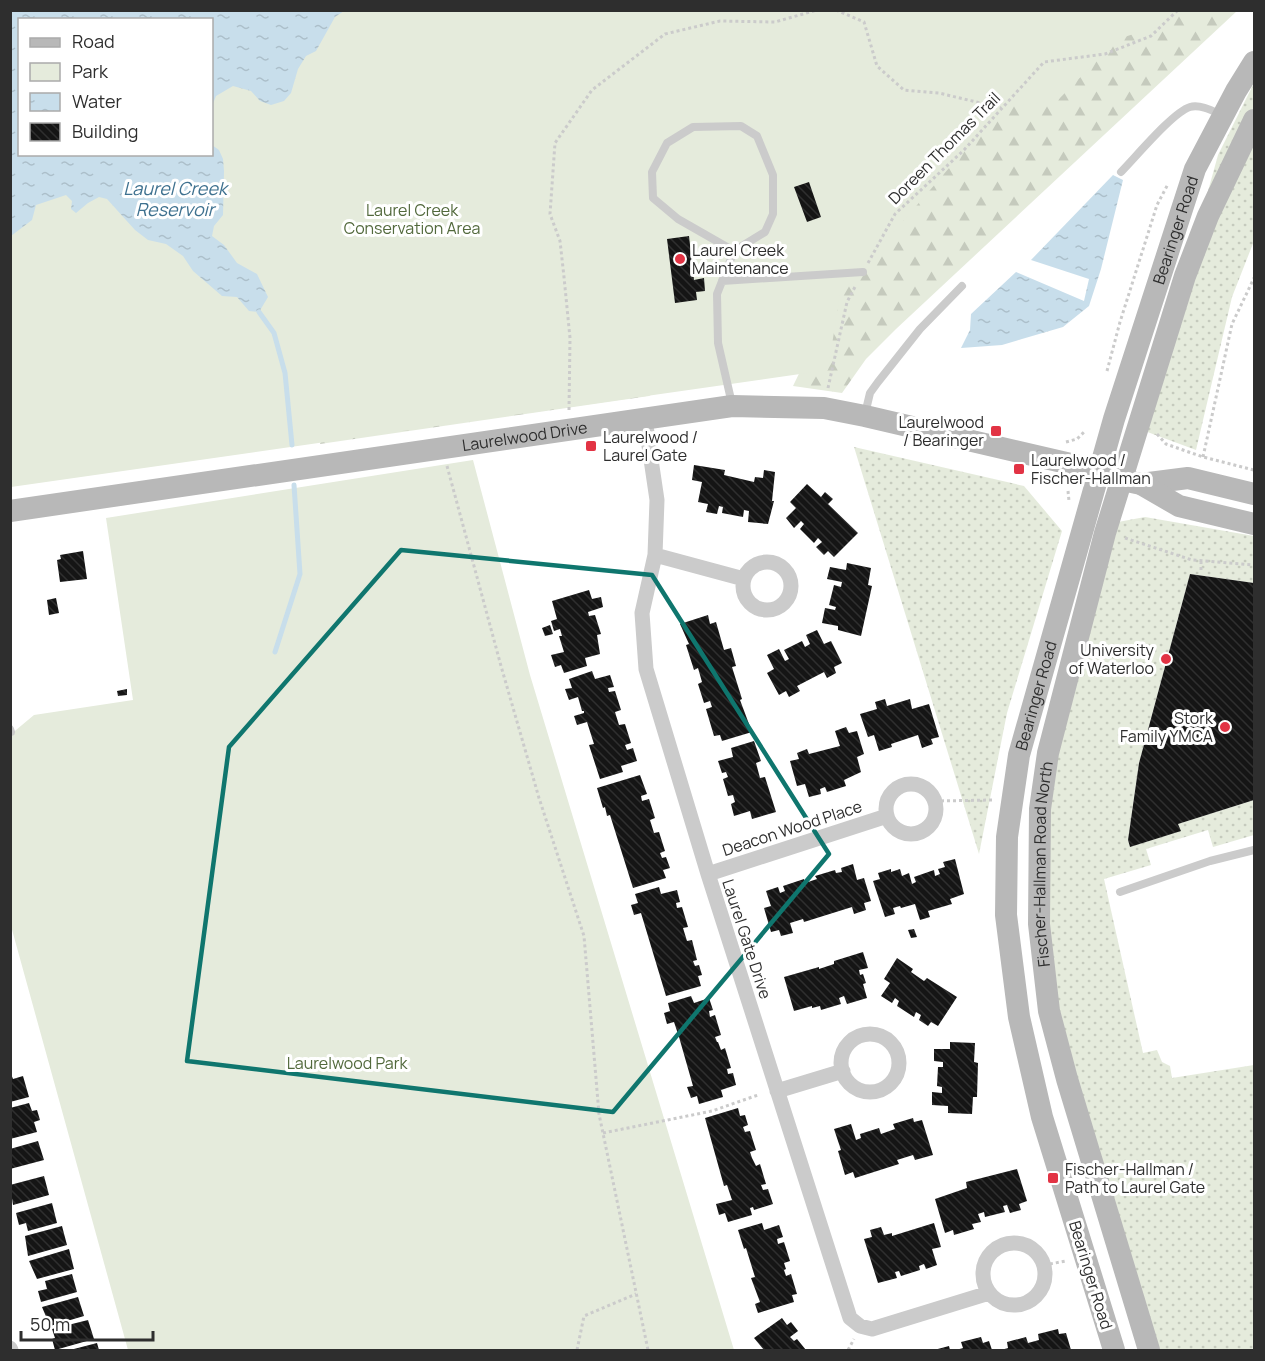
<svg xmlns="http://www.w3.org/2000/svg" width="1265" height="1361" viewBox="0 0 1265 1361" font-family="Manrope,sans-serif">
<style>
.grass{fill:url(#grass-dots)}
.forest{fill:url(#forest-firs)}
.park{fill:#e5ebdc;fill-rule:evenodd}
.water{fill:url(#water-ripples)}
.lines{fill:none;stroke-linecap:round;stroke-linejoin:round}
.stream{stroke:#c8deeb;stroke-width:5}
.building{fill:url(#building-back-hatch)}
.path{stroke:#cbcbcb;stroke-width:3;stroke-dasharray:3 3;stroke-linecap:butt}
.lane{stroke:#cbcbcb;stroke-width:8}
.street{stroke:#cbcbcb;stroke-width:15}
.secondary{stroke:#b8b8b8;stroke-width:22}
.marked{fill:none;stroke:#0f766e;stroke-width:4.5;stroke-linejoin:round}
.poi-dot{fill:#e23344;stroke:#fff;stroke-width:2}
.labels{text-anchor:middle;stroke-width:6;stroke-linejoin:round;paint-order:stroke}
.street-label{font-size:16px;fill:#2e2e2e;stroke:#fff}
.park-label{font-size:16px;fill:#52693c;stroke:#fff}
.poi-label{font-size:16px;fill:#2e2e2e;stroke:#fff;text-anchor:start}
.water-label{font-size:18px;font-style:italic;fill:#3e718f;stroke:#fff}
</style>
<defs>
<pattern id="grass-dots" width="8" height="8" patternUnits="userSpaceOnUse" patternTransform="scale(1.5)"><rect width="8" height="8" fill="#e5ebdc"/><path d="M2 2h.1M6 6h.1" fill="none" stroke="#c5cabd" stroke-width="1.8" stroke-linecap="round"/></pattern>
<pattern id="forest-firs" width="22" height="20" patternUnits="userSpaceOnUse" patternTransform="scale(1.5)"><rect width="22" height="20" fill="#e5ebdc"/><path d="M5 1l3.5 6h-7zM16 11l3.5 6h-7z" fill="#c5cabd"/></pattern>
<pattern id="water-ripples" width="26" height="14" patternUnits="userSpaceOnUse" patternTransform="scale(1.5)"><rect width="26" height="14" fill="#c8deeb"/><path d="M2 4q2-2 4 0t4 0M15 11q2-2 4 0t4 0" fill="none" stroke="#acbfca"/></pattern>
<pattern id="building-back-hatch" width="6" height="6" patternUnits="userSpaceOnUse" patternTransform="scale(1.5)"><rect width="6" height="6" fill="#151515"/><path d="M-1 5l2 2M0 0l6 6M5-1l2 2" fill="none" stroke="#2f2f2f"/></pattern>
</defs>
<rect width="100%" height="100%" fill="#fff"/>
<!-- grass -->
<path class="grass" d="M1254 83V241L1232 297 1196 450 1142 430 1218 155Z
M854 447 1024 486 1062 531 1007 713 979 854Z
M1145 517 1254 536V583L1190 574 1139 763 1128 840 1130 847 1180 831 1178 824 1254 800V835L1213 847 1208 830 1146 849 1151 865 1104 879 1143 1053 1157 1050 1162 1062 1170 1066 1172 1078 1254 1065V1350H1149L1040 960 1047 766 1118 522Z"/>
<!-- forest -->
<path class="forest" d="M411 11H1237L896 329 866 359 842 393 793 386 843 283 649 396 320 444 360 330Z"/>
<!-- park -->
<path class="park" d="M10 11H1171L1159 26 1118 39 1058 100 1001 108 840 294 828 370 11 487ZM20 20H212V154H20Z
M473 460 530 675 734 1350H128L11 926 10 735 34 715 133 700 106 518Z"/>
<!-- water -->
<path class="water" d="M11 10 344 11 335 17 316 51 306 56 298 69 291 93 284 101 271 105 260 101 251 91 233 86 216 96 212 106V20H20V154H212V145L219 150 223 159 224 171 223 215 214 226 212 236 224 245 237 263 257 274 268 297 259 312 249 311 237 297 222 296 193 271 183 256 166 244 148 240 135 230 107 199 99 197 88 203 76 213 71 209 72 201 66 195 36 205 32 220 11 236Z
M1113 175 1123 180 1101 269 1089 306 1063 327 1002 345 961 348 970 330 971 314 1016 272 1084 301 1089 279 1031 260Z"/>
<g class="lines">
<!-- stream -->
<path class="stream" d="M259 312 274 333 285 373 292 445
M275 652 300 574 294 485"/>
</g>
<!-- building -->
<path class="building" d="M809 182 821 217 807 222 794 187Z
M689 236 694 280 704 278 705 291 696 292 697 300 675 303 667 239Z
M694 465 725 470 724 475 754 482 755 477 763 478 764 470 775 472 772 501H774L768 524 748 522 749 511 744 510 743 517 722 513 723 507 719 506 717 514 706 512 708 504 698 502 702 482 692 480Z
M807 484 821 497 825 492 833 499 828 504 858 533 834 557 828 551 824 555 816 547 822 542 818 538 814 543 800 529 804 524 801 521 794 528 786 518 796 508 790 502Z
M83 551 87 579 60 582 57 560 61 559 60 555Z
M847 563 871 568 868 585 872 586 861 636 838 630V626L822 623 825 608 835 610 836 607 829 605 834 585 841 587 842 582 827 579 830 567 846 570Z
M1190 574 1254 583V800L1178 824 1181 831 1130 847 1128 840 1139 763Z
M589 590 592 599 601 597 603 607 588 612 589 616 595 615 601 634 597 635 600 654 585 658 587 666 564 673 561 665 555 667 551 655 564 652 559 636H562L560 629 554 631 551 621 557 619 552 601Z
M56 598 59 613 49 615 47 600Z
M708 615 710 624 716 622 724 650 731 648 736 666 732 667 742 699 740 700 752 732 722 741 720 735 714 736 706 709 712 707 710 701 704 703 698 684 702 682 698 668 694 670 686 645 689 644 680 624Z
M550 625 553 634 545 636 542 628Z
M817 630 824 644 831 641 842 663 834 667 836 673 827 678 824 672 797 686 800 691 789 697 786 691 779 695 767 673 774 669 767 655 779 649 785 661 789 659 784 650 802 641 805 647 810 644 806 635Z
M592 671 595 679 610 675 614 687 608 688 609 692 615 691 621 710 615 712 619 725 625 724 631 743 625 745 627 750 633 748 637 761 621 766 623 772 600 779 589 745 594 744 587 722 577 725 574 716 584 713V711H582L578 697 569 700 565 689 572 688 569 679Z
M127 689V695L118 696 117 691Z
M885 699 887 706 910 699 912 709 929 704 939 737 931 739 933 744 922 748 918 735 891 744 892 747 879 751 874 735 868 737 860 714 877 709 875 702Z
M846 727 849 733 857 731 864 754 857 757 861 772 844 780 846 786 827 792 825 787 820 789 821 794 809 797 805 784 797 786 790 761 799 759 797 753 807 749 809 754 840 746 835 731Z
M754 741 761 761 756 763 760 778 765 777 776 812 752 819 750 811 734 816 731 804 735 802 733 795 728 796 723 779 728 777 726 772 722 773 718 761 733 757 731 748Z
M640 775 647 794 641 796 642 801 649 799 655 818 650 820 654 833 659 832 665 851 660 853 662 858 666 857 670 868 663 870 666 878 633 888 610 815 607 816 605 807 603 808 597 788Z
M955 859 964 894 950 899 952 904 928 911 930 917 920 920 915 904 901 908 900 906 893 908 895 914 885 917 873 881 880 879 878 873 891 869V872L900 869 902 876 909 873 912 884 916 882 914 877 934 870 935 876 940 874 938 869 945 867 943 862Z
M853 864 857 880 864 878 871 901 864 903 866 910 854 914 852 907 804 922 803 919 790 923 793 933 781 936 779 930 771 932 764 908 771 906 766 891 778 887 780 893 785 891 783 886 804 879 805 883 817 879 815 876 835 870 836 873 842 872 841 868Z
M659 887 661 894 677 890 680 902 676 903 677 908 682 907 688 927 683 928 687 941 692 940 697 960 693 961 695 966 699 965 702 975 698 976 701 986 666 996 641 913 634 915 631 905 638 903 635 894Z
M914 929 917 937 911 938 908 930Z
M863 952 868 968 859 970 860 975 863 974 866 983 863 984 867 998 847 1004 844 996 839 998 841 1004 821 1010 820 1006 812 1008V1006L794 1011 784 977 819 967V969L834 964V961Z
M897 958 913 969 911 972 924 981 927 978 957 997 938 1026 931 1022 928 1026 919 1020 921 1015 916 1012 914 1017 897 1006 899 1001 895 998 892 1003 881 996 890 983 884 979Z
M691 996 694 1003 709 998 713 1010 709 1011 710 1017 715 1015 721 1035 715 1037 717 1042H718L721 1050 725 1048 731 1068 727 1069 728 1074 733 1073 736 1085 721 1090 723 1097 699 1104 697 1096 691 1098 687 1087 693 1086 679 1037 674 1022 667 1024 664 1013 670 1011 668 1003Z
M950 1042 975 1043 974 1062 978 1063 977 1097H973L972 1114 948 1113V1106L932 1105V1092L942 1093V1087L937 1086 938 1067H943V1062L934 1061V1049H950Z
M11 1074 13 1079 23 1076 29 1097 10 1102Z
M29 1103 32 1111 37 1110 40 1120 34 1122 37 1132 10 1139V1108Z
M738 1108 740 1116 745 1115 748 1125 743 1127 745 1132 750 1131 756 1150 750 1152 752 1158 756 1166 760 1164 766 1184 761 1185 763 1190 768 1189 773 1204 754 1210 753 1207 750 1208 752 1215 728 1222 725 1213 719 1215 716 1204 732 1200 727 1185 724 1186 705 1118Z
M913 1118 914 1122 922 1120 933 1155 915 1160 913 1155 897 1160 899 1164 855 1178 853 1172 845 1175 838 1151 841 1150 834 1129 851 1124 856 1140 861 1138 860 1134 879 1128 881 1134 895 1129 893 1124Z
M38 1141 44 1160 10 1169V1149Z
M1017 1169 1027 1201 1019 1204 1021 1210 1010 1213 1007 1205 1003 1206 1005 1212 985 1217 984 1212 978 1214 981 1222 972 1224 974 1229 954 1235 953 1230 945 1233 935 1199 967 1188 966 1182Z
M44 1176 49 1195 13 1205 10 1185Z
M52 1203 57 1223 28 1231 26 1223 19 1225 16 1213Z
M762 1223 764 1230 779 1225 783 1237 777 1239 778 1244 784 1242 790 1261 784 1263 786 1269 784 1270 786 1276 791 1274 797 1294 792 1295 794 1302 758 1313 755 1304 760 1302 751 1278 755 1277 746 1248 744 1249 738 1230Z
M934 1223 941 1247 932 1249 937 1265 926 1269 924 1264 919 1266 920 1270 901 1276 899 1271 895 1272 897 1278 878 1283 864 1239 872 1237 870 1230 881 1227 884 1235 892 1233V1236Z
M62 1226 67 1245 28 1256 25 1236Z
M69 1249 74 1269 37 1279 29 1261Z
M72 1274 77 1292 41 1302 38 1291 47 1289 45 1281Z
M78 1297 84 1316 50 1326 42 1307Z
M782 1318 787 1325 791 1322 798 1331 790 1337 794 1341 797 1339 806 1350H764L754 1338Z
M88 1320 94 1339 55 1350 52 1339 55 1338 52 1329Z
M1058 1329 1059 1334 1066 1333 1071 1350H1001L1008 1348 1007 1342 1026 1337 1028 1343 1039 1340 1038 1334Z
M981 1337 983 1343 989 1341 992 1350H956L963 1348 961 1342Z
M97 1343 99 1350H70Z
M949 1346 950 1350H934Z"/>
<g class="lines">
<!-- path -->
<path class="path" d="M836 10 864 22 877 66 904 90 939 93 1001 108
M868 263 895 214 964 150 1044 62 1105 54 1151 36 1178 10
M1107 371 1120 322 1157 205 1168 184
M828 388 847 302 856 285
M569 410 570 338 564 277 560 241 550 214 555 143 592 90 665 34 720 21 775 22 817 10
M1157 434 1166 444 1203 457 1254 470
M1066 442 1077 439 1085 431
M1203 457 1232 324 1254 278
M447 466 501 666 539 798 584 936 599 1114 648 1350
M1068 491 1069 501
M1125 538 1192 560 1254 565
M1201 561V570
M935 801 993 800
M603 1133 712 1111 758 1095
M1044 1265 1066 1261
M577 1350 584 1316 636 1294
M848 1350 854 1339"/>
<!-- lane -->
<path class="lane" d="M1121 172C1135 158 1173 112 1190 107 1200 104 1213 111 1222 115
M722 281 863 272
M732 404 718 343 717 294 734 251 765 232 773 214V175L757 136 741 126 693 127 667 143 652 172 653 198 678 219 734 251
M865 414 870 393 878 382 920 329 962 286
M10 729 11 732
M1120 892 1210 861 1254 850"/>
<!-- street -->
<path class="street" d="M645 419 657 500 655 555 642 613 646 669 708 874 850 1318 860 1326 872 1329 989 1293
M655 555 744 579
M743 586a24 24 0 1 1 48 0a24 24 0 1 1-48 0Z
M886 809a25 25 0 1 1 50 0a25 25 0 1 1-50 0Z
M708 874 887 816
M841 1063a29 29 0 1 1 58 0a29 29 0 1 1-58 0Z
M777 1091 843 1071
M983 1274a31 31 0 1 1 62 0a31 31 0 1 1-62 0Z
M10 1348 11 1350"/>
<!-- secondary -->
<g class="secondary">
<path d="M1141 484 1188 478 1254 494"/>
<path id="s1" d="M10 511 732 406 824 408 865 416 1075 465 1122 480 1141 484 1179 506 1254 524"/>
<path id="s2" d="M1114 1350 1042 1117 1019 1017 1006 915 1007 837 1019 755 1114 419 1195 169 1236 91 1254 62"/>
<path id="s3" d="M1149 1350 1067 1079 1049 1011 1039 924 1040 809 1048 753 1105 533 1185 276 1208 216 1254 120"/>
</g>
</g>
<!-- marked area -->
<path class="marked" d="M401 550 652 575 829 854 613 1112 187 1061 229 747Z"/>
<!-- markers -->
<g class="poi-dot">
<circle cx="680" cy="259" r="6"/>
<rect x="990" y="425" width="12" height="12" rx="3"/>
<rect x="585" y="440" width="12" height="12" rx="3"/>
<rect x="1013" y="463" width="12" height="12" rx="3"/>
<circle cx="1166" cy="659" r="6"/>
<circle cx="1225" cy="727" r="6"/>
<rect x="1047" y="1172" width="12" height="12" rx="3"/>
</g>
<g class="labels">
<!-- street labels -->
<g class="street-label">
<text transform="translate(944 148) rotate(-45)" y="6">Doreen Thomas Trail</text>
<text dy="6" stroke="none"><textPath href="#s2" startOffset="1158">Bearinger Road</textPath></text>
<text dy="6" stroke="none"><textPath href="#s1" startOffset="520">Laurelwood Drive</textPath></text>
<text dy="6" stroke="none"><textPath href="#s2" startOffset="672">Bearinger Road</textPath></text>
<text transform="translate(792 828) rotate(-18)" y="6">Deacon Wood Place</text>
<text dy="6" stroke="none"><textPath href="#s3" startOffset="501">Fischer-Hallman Road North</textPath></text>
<text transform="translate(747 939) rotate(72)" y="6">Laurel Gate Drive</text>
<text transform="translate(1091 1275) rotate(73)" y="6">Bearinger Road</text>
</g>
<!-- park labels -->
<g class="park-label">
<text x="412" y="216">Laurel Creek<tspan x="412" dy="18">Conservation Area</tspan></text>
<text x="347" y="1069">Laurelwood Park</text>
</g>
<!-- poi labels -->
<g class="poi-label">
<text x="692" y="256">Laurel Creek<tspan x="692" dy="18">Maintenance</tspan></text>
<text x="984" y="428" text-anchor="end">Laurelwood<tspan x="984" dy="18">/ Bearinger</tspan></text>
<text x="603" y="443">Laurelwood /<tspan x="603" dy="18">Laurel Gate</tspan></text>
<text x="1031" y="466">Laurelwood /<tspan x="1031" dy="18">Fischer-Hallman</tspan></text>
<text x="1154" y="656" text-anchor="end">University<tspan x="1154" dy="18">of Waterloo</tspan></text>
<text x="1213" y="724" text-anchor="end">Stork<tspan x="1213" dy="18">Family YMCA</tspan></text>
<text x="1065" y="1175">Fischer-Hallman /<tspan x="1065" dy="18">Path to Laurel Gate</tspan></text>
</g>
<!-- water labels -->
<g class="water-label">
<text x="175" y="195">Laurel Creek<tspan x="175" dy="21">Reservoir</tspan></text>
</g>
</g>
<!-- border -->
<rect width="1265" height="1361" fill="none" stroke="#2e2e2e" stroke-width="24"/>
<!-- legend -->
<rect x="18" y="18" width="195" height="138" fill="#ffffff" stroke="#ababab" stroke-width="1.5"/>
<rect x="30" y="38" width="30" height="9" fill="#b8b8b8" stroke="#ababab" stroke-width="1.5"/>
<text x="72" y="48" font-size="18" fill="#2e2e2e">Road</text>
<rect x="30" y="63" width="30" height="18" fill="#e5ebdc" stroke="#ababab" stroke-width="1.5"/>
<text x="72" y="78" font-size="18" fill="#2e2e2e">Park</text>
<rect x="30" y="93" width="30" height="18" fill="url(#water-ripples)" stroke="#ababab" stroke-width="1.5"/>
<text x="72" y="108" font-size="18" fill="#2e2e2e">Water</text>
<rect x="30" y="123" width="30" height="18" fill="url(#building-back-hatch)" stroke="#ababab" stroke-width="1.5"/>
<text x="72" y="138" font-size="18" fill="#2e2e2e">Building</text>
<!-- scale -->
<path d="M21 1331v9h132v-9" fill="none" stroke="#2e2e2e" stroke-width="3"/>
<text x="30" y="1331" font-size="18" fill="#2e2e2e" stroke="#ffffff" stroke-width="4.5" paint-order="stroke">50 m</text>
</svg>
